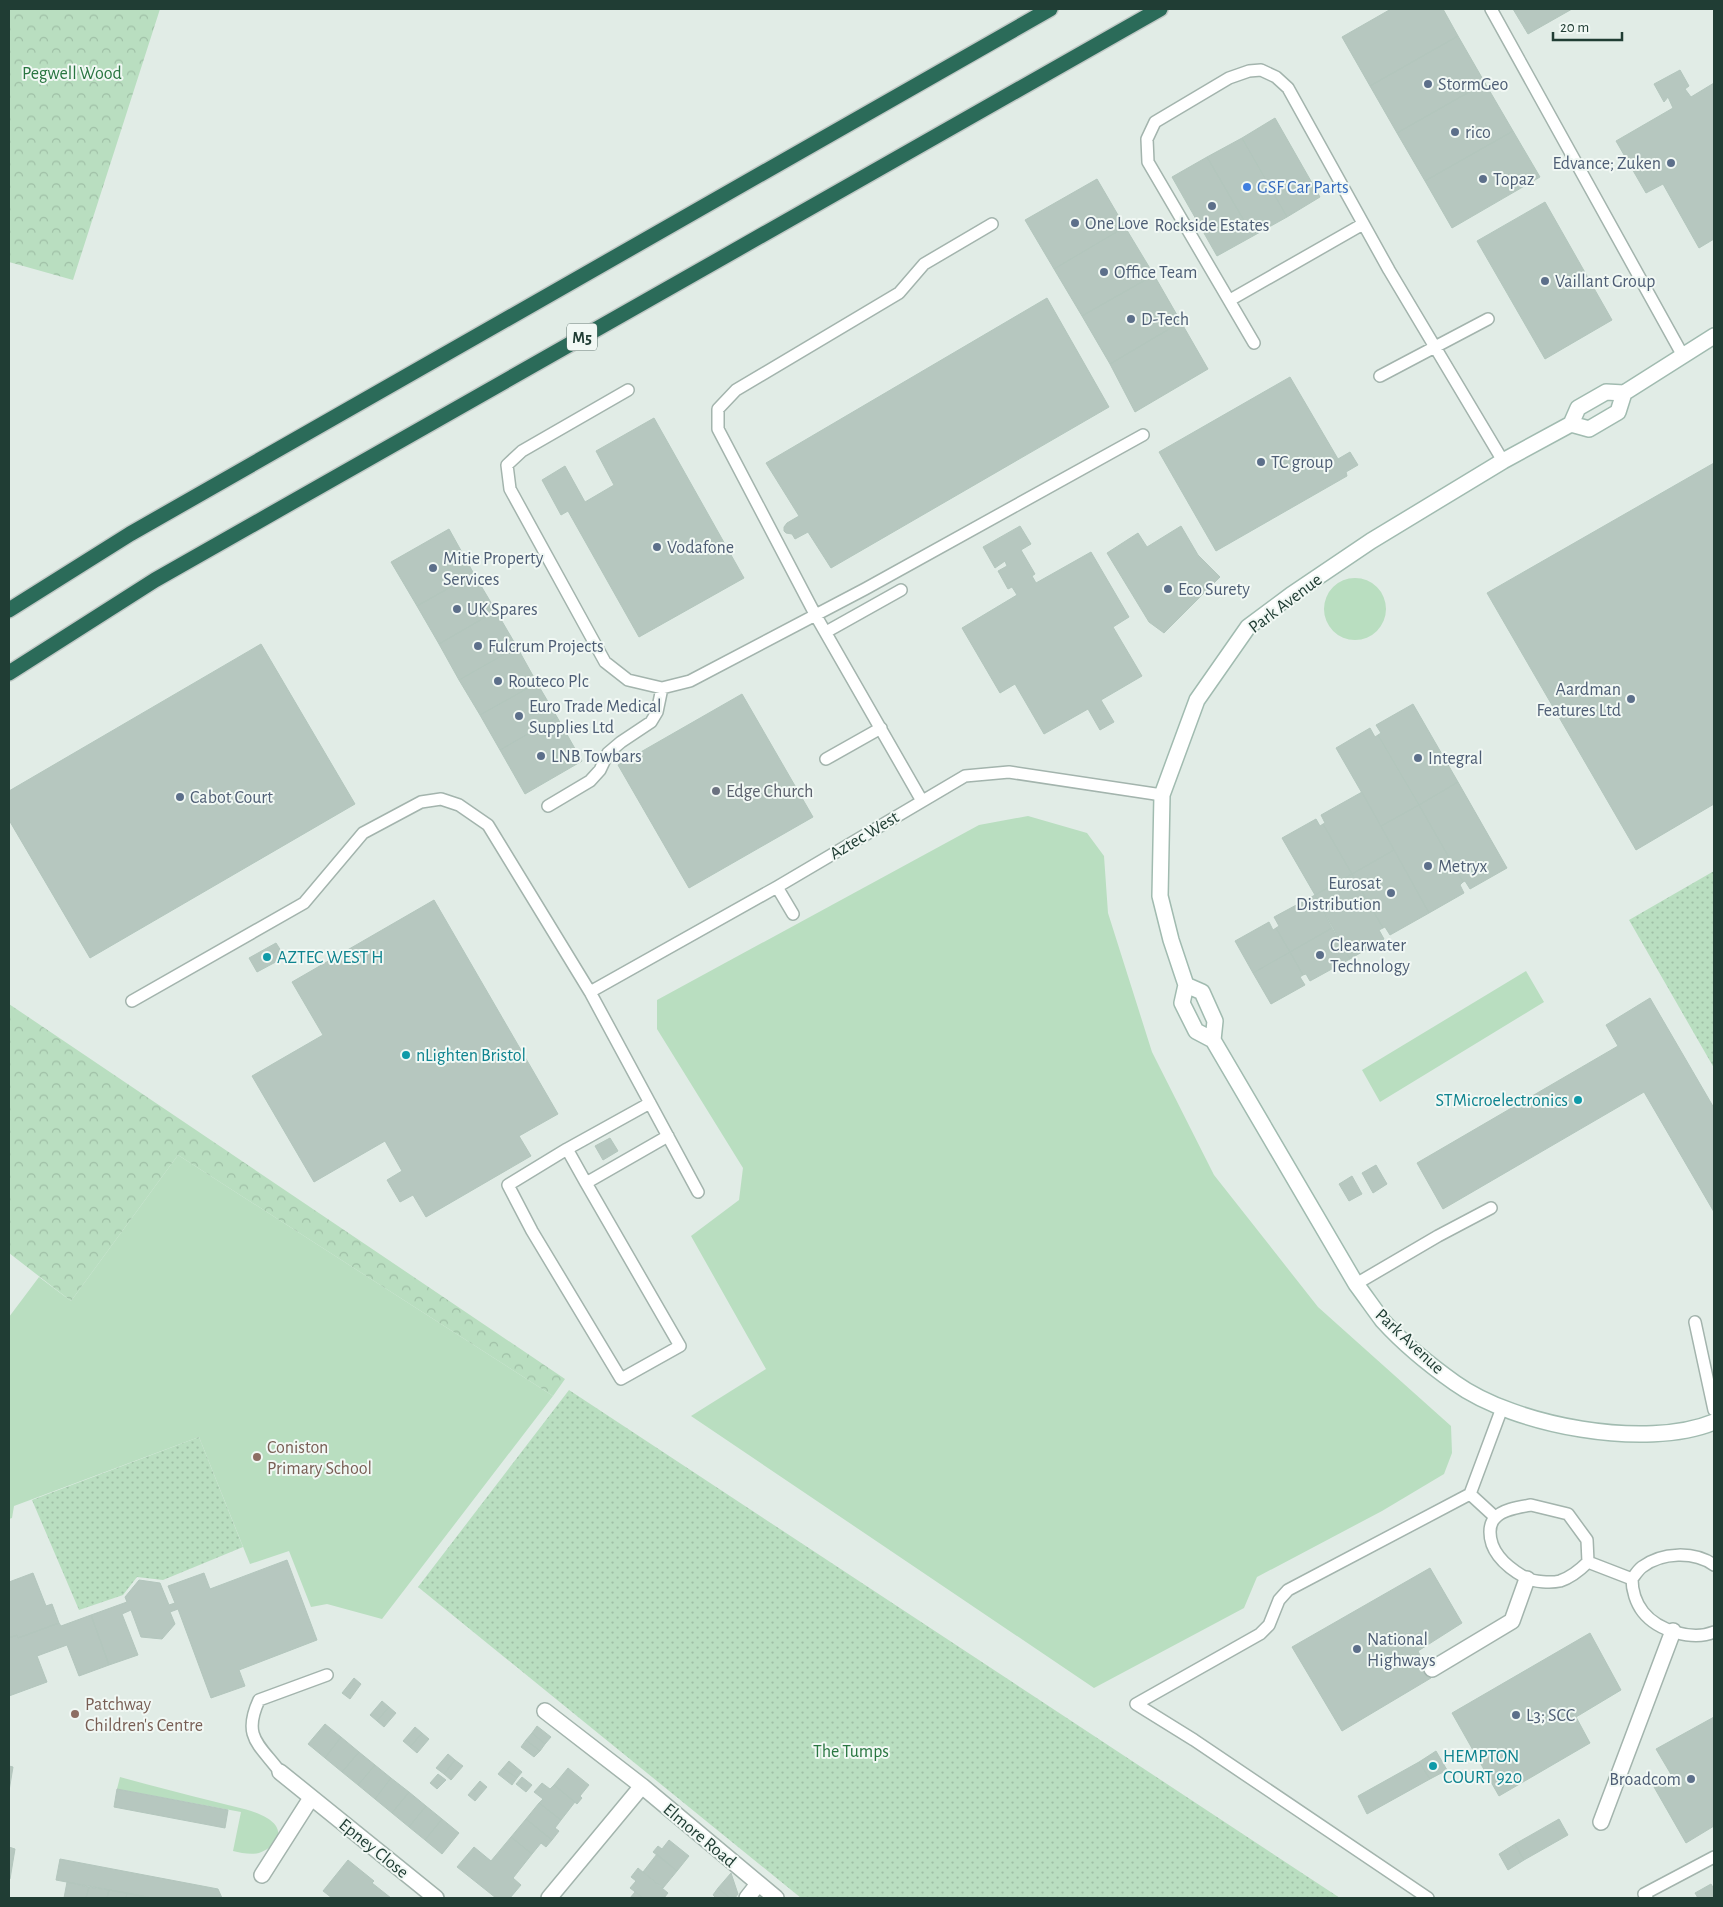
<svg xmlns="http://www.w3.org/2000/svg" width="1723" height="1907" viewBox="0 0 1723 1907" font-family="'Alegreya Sans',sans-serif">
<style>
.grass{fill:#b9dec0}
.forest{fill:url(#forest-crowns)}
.park{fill:url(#park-dots)}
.building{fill:#b6c7bf;stroke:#b3c6bd}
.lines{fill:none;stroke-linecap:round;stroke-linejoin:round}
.lane-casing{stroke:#a3b4ad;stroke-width:14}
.street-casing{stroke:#a3b4ad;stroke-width:18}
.secondary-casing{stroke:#a1bbb0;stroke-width:18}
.highway-casing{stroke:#c1c9c6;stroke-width:18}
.lane{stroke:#fff;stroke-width:11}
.street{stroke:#fff;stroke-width:15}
.secondary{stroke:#fff;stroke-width:15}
.highway{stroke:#2b6b59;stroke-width:15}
.service-dot{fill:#5c6f8a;stroke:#f1f8f4;stroke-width:2}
.shop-dot{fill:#3f7fe0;stroke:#f1f8f4;stroke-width:2}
.worship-dot{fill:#6b7280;stroke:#f1f8f4;stroke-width:2}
.culture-dot{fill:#0f9aa8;stroke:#f1f8f4;stroke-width:2}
.education-dot{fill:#8d6e63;stroke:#f1f8f4;stroke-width:2}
.labels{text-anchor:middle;stroke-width:4;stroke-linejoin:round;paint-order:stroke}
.shield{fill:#f1f8f4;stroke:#5f756e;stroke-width:1}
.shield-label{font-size:16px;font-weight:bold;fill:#203d34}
.park-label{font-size:18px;fill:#297641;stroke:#f1f8f4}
.service-label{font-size:18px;fill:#4e5e75;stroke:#f1f8f4;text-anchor:start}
.shop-label{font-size:18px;fill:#366cbe;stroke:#f1f8f4;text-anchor:start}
.street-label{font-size:18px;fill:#203d34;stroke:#f1f8f4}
.worship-label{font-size:18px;fill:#5b616d;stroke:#f1f8f4;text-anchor:start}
.culture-label{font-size:18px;fill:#0d838f;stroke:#f1f8f4;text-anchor:start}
.education-label{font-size:18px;fill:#785e54;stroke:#f1f8f4;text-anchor:start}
</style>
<defs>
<pattern id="forest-crowns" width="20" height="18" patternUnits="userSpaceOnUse" patternTransform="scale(1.25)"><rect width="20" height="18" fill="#b9dec0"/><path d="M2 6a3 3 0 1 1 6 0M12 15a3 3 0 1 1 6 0" fill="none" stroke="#9fbfa6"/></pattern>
<pattern id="park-dots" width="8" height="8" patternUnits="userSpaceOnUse" patternTransform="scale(1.25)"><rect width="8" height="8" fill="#b9dec0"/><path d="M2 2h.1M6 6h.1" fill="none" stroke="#9fbfa6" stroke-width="1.8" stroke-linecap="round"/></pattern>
</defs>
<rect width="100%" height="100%" fill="#e1ece6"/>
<!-- grass -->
<path class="grass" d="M1324 609a31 31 0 1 1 62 0a31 31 0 1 1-62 0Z
M1028 816 1087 833 1104 856 1108 913 1152 1052 1214 1175 1318 1307 1451 1426 1452 1453 1444 1474 1382 1511 1257 1577 1244 1608 1094 1688 691 1416 766 1369 691 1236 739 1200 743 1168 657 1029V1000L979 825Z
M1526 971 1544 1002 1380 1102 1362 1070Z
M178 1155 553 1396 382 1619 327 1604 311 1607 289 1551 250 1564 199 1437 14 1506 12 1518 9 1519V1317L39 1277 71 1301Z
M120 1777C152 1786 184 1794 216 1802 233 1807 252 1809 267 1818 287 1830 278 1846 259 1853 251 1855 241 1853 233 1851L241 1812 117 1789Z"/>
<!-- forest -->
<path class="forest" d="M9 9H160L73 280 9 262Z
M9 1004 565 1379 553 1396 178 1155 71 1301 9 1253Z"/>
<!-- park -->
<path class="park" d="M1714 871V1068L1629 920Z
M569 1390 1340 1898H801L418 1587Z
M199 1437 243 1547 163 1580 137 1577 123 1595 79 1610 32 1500Z"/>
<!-- building -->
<path class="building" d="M1391 9H1443L1458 36 1370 86 1342 37Z
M1513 9H1572L1528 34Z
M1458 36 1485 83 1397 133 1370 86Z
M1680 70 1689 86 1685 89 1691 97 1714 83V239L1699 248 1663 184 1646 193 1616 141 1673 108 1668 97 1664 102 1654 84Z
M1485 83 1513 131 1425 181 1397 133Z
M1275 118 1320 197 1287 217 1242 138Z
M1513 131 1540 177 1452 228 1425 181Z
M1242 138 1287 217 1253 236 1207 157Z
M1207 157 1253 236 1217 256 1172 177Z
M1097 179 1125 227 1054 269 1025 220Z
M1545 202 1612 320 1545 359 1477 241Z
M1125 227 1154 275 1082 316 1054 269Z
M1154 275 1181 322 1110 364 1082 316Z
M1047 298 1109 407 831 568 808 532 795 539 792 534 786 533 784 531V527L787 523 799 516 766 463Z
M1181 322 1208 369 1135 412 1110 364Z
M1290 377 1338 459 1350 452 1358 465 1346 472 1347 476 1216 551 1159 452Z
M654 418 744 578 639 637 568 511 561 515 542 480 565 466 585 502 614 485 596 451Z
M1714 463V804L1636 850 1487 593Z
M1020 526 1031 544 1021 550 1035 574 1032 576 1036 583 1091 552 1129 617 1113 627 1142 676 1101 700 1114 722 1100 730 1088 709 1044 734 1015 684 1000 693 962 628 1017 595 1012 587 1008 589 998 571 1007 566 1005 561 995 568 983 547Z
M1181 526 1198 555 1220 577 1164 633 1149 622 1107 553 1138 533 1147 547Z
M449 529 474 574 417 606 391 562Z
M474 574 496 611 439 644 417 606Z
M496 611 517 647 459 680 439 644Z
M261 644 355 804 90 958 9 820V791Z
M517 647 537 683 480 715 459 680Z
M537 683 557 717 500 750 480 715Z
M742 694 813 817 689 888 618 765Z
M1413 704 1458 782 1419 805 1378 735 1381 733 1376 725Z
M557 717 582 761 525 794 500 750Z
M1370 728 1375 737 1378 735 1419 805 1381 826 1336 748Z
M1458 782 1507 868 1470 889 1465 881 1463 882 1419 805Z
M1362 792 1394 850 1352 874 1323 824 1325 823 1321 815Z
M1419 805 1463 882 1460 885 1464 893 1429 913 1381 826Z
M1316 819 1320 826 1323 824 1352 874 1315 895 1282 838Z
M1394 850 1429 913 1390 935 1385 927 1383 928 1352 874Z
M1352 874 1383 928 1379 930 1384 939 1350 959 1315 895Z
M1315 895 1332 928 1290 952 1276 928 1279 926 1274 917Z
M434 900 558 1114 519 1136 531 1156 426 1217 413 1195 400 1202 387 1180 402 1171 385 1141 314 1182 252 1076 323 1035 292 982Z
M1269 922 1273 930 1276 928 1290 952 1253 973 1235 941Z
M1332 928 1350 959 1310 981 1306 974 1303 975 1290 952Z
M276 943 285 957 257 972 249 958Z
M1290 952 1303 975 1300 977 1305 985 1271 1004 1253 973Z
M1650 998 1714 1108V1212L1644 1092 1443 1209 1417 1163 1618 1046 1606 1025Z
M610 1138 618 1151 603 1160 595 1146Z
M1376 1165 1387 1184 1373 1193 1362 1173Z
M1352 1176 1362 1194 1349 1201 1339 1184Z
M287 1560 317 1640 239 1670 245 1686 211 1698 178 1609 170 1612 175 1624 162 1639 141 1637 131 1610 122 1614 138 1655 109 1665 91 1615 127 1602 125 1597 139 1580 160 1583 169 1605 175 1603 168 1586 204 1573 210 1589Z
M1430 1568 1462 1623 1418 1651 1431 1678 1342 1731 1292 1647Z
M33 1573 46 1606 52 1604 59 1623 18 1638 17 1635 9 1638V1582Z
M91 1615 109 1665 79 1676 67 1645 37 1656 47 1682 9 1696V1638L17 1635 18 1638 59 1623 61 1626Z
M1590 1633 1621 1690 1576 1717 1590 1743 1499 1796 1452 1713Z
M354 1678 361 1684 350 1699 342 1693Z
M382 1701 389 1707 377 1721 370 1715Z
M389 1707 396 1713 384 1727 377 1721Z
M1714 1717V1826L1686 1843 1654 1787 1672 1776 1656 1749Z
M325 1724 341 1737 325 1758 308 1744Z
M537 1726 551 1737 545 1744 532 1733Z
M415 1727 422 1733 410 1747 403 1741Z
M422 1733 429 1739 417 1753 410 1747Z
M532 1733 545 1744 540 1751 526 1740Z
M341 1737 359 1752 342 1772 325 1758Z
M526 1740 540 1751 534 1757 521 1747Z
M1436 1751 1447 1770 1430 1779 1419 1762Z
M359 1752 375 1765 358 1785 342 1772Z
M448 1754 455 1760 444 1774 436 1768Z
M455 1760 463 1766 451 1780 444 1774Z
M509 1761 522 1772 517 1778 503 1768Z
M1419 1762 1430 1779 1367 1814 1358 1796Z
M375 1765 391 1778 375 1799 358 1785Z
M9 1766 13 1767 9 1791Z
M503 1768 517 1778 512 1785 498 1774Z
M568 1768 589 1785 580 1796 582 1798 577 1804 554 1785Z
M438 1774 446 1780 437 1789 430 1783Z
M522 1777 532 1785 526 1792 516 1784Z
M391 1778 409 1792 392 1813 375 1799Z
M480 1781 487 1787 475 1801 468 1795Z
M542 1783 550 1789 554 1785 575 1802 561 1820 539 1803 543 1799 534 1792Z
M117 1789 228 1810 225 1828 114 1807Z
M409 1792 426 1806 409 1827 392 1813Z
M539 1803 561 1820 555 1828 559 1831 552 1840 526 1819Z
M426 1806 442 1819 425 1840 409 1827Z
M442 1819 459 1833 442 1854 425 1840Z
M526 1819 552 1840 546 1847 541 1843 532 1854 511 1837Z
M1559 1819 1568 1835 1524 1860 1515 1844Z
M511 1837 532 1854 513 1878 521 1885 510 1898H496L457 1867 474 1847 491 1861Z
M669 1840 689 1856 677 1871 653 1852 658 1846 662 1849Z
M1515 1844 1524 1860 1508 1870 1499 1854Z
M9 1847 15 1849 10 1879H9Z
M657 1854 677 1871 663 1888 643 1872Z
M60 1859 218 1889 222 1898H152L56 1880Z
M348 1860 374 1881 372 1883 391 1898H332L323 1891Z
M638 1868 668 1893 664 1898H643L630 1888 636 1881 631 1877Z
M731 1873 738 1894 735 1898H730L718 1888Z
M67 1882 89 1887 86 1898H64Z
M1711 1884 1714 1889V1898H1698L1695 1893Z
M89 1887 109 1890 107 1898H86Z
M718 1888 730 1898H716L713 1895Z
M109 1890 127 1893 126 1898H107Z
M635 1892 643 1898H630Z
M127 1893 146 1897V1898H126Z"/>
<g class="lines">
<!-- lane casing -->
<g class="lane-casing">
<path id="lane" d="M1491 9 1682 354
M1230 300 1363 224
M1254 343 1148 162 1147 139 1155 122 1229 78 1249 71 1261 70 1276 77 1288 88 1389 270 1503 461
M1380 376 1488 319
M628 390 522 451 507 465 510 489 605 662 628 680 662 688 690 681 865 589 1143 435
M826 632 901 590
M826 759 881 728
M922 801 816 616 718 429V409L736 390 899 293 924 264 992 224
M548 806 590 781 600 770 608 753 621 742 651 722 657 712 662 688
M777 887 793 914
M590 992 777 887 965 776 1009 772 1162 795
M132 1001 304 903 363 833 421 802 441 799 459 805 488 825 590 992 698 1192
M650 1103 567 1149 586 1183 668 1136
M567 1149 508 1185 532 1231 621 1379 680 1346 586 1183
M1356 1284 1438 1236 1491 1208
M1695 1322 1714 1410
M1531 1505 1568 1514 1587 1540 1588 1562C1580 1570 1572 1577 1560 1581 1551 1583 1534 1582 1526 1578 1508 1568 1490 1553 1490 1532 1490 1527 1491 1522 1495 1518 1503 1509 1520 1507 1531 1505Z
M1495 1517 1470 1494 1502 1408
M1588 1562 1632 1579
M1714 1565C1694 1551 1662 1552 1642 1567 1638 1570 1635 1575 1632 1579 1632 1590 1636 1603 1643 1612 1658 1631 1693 1641 1714 1632
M280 1772C259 1744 242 1737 259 1700L327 1675
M1428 1898 1194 1740 1136 1704 1260 1634 1269 1625 1279 1600 1288 1590 1470 1494
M1647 1898 1644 1894 1714 1857"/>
</g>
<!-- street casing -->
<g class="street-casing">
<path id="street" d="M1432 1669 1512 1621 1527 1579
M545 1711 642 1786 776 1898
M280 1772 436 1898
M1601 1822 1673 1631
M262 1875 311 1798
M549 1898 642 1786
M747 1898 758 1884"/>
</g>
<!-- secondary casing -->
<g class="secondary-casing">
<path id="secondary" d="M1714 336 1624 393 1606 392 1578 408 1571 424 1503 461 1371 541 1291 595 1248 627 1197 700 1162 795 1160 896 1171 940 1186 985 1182 1003 1196 1031 1213 1040 1356 1284C1365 1296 1374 1309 1383 1321 1403 1343 1431 1366 1455 1383 1515 1426 1646 1450 1714 1422
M1571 424 1589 429 1618 412 1624 393
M1186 985 1202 992 1215 1021 1213 1040"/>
</g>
<!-- highway casing -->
<g class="highway-casing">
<path id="highway" d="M9 610 130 534 1050 9
M9 673 155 580 1160 9"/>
</g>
<!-- lane -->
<use href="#lane" class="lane"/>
<!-- street -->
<use href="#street" class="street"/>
<!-- secondary -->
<use href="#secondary" class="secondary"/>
<!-- highway -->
<use href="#highway" class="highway"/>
</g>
<!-- markers -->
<g class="service-dot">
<circle cx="1428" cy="84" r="5"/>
<circle cx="1455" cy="132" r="5"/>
<circle cx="1671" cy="163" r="5"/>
<circle cx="1483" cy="179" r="5"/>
<circle cx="1212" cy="206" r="5"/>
<circle cx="1075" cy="223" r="5"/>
<circle cx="1104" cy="272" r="5"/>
<circle cx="1545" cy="281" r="5"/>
<circle cx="1131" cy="319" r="5"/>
<circle cx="1261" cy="462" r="5"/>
<circle cx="657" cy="547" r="5"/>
<circle cx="433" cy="568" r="5"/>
<circle cx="1168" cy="589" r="5"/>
<circle cx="457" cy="609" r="5"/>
<circle cx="478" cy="646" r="5"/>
<circle cx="498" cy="681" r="5"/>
<circle cx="1631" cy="699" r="5"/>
<circle cx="519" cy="716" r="5"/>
<circle cx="541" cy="756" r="5"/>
<circle cx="1418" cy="758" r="5"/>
<circle cx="180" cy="797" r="5"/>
<circle cx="1428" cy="866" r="5"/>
<circle cx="1391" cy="893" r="5"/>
<circle cx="1320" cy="955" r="5"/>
<circle cx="1357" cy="1649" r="5"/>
<circle cx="1516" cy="1715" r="5"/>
<circle cx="1691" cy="1779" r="5"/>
</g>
<circle class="shop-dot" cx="1247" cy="187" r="5"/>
<circle class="worship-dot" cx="716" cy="791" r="5"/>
<g class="culture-dot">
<circle cx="267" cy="957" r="5"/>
<circle cx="406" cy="1055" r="5"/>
<circle cx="1578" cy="1100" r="5"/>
<circle cx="1433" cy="1766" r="5"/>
</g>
<g class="education-dot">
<circle cx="257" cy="1457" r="5"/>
<circle cx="75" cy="1714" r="5"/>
</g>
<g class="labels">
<!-- shield labels -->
<rect class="shield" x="567" y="323.5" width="30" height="27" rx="4"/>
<g class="shield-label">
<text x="582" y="343">M5</text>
</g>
<!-- park labels -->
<g class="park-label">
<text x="72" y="79">Pegwell Wood</text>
<text x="851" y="1757">The Tumps</text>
</g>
<!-- service labels -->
<g class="service-label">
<text x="1438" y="90">StormGeo</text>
<text x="1465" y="138">rico</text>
<text x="1661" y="169" text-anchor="end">Edvance; Zuken</text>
<text x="1493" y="185">Topaz</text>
<text x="1085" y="229">One Love</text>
<text x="1212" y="231" text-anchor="middle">Rockside Estates</text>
<text x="1114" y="278">Office Team</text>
<text x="1555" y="287">Vaillant Group</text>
<text x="1141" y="325">D-Tech</text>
<text x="1271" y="468">TC group</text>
<text x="667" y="553">Vodafone</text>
<text x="443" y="564">Mitie Property<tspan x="443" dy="21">Services</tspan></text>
<text x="1178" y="595">Eco Surety</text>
<text x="467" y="615">UK Spares</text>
<text x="488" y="652">Fulcrum Projects</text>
<text x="508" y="687">Routeco Plc</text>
<text x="1621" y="695" text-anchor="end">Aardman<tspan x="1621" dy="21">Features Ltd</tspan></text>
<text x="529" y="712">Euro Trade Medical<tspan x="529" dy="21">Supplies Ltd</tspan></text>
<text x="551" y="762">LNB Towbars</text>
<text x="1428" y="764">Integral</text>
<text x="190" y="803">Cabot Court</text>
<text x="1438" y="872">Metryx</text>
<text x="1381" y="889" text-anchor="end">Eurosat<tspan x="1381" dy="21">Distribution</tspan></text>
<text x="1330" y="951">Clearwater<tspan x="1330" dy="21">Technology</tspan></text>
<text x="1367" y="1645">National<tspan x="1367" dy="21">Highways</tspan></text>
<text x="1526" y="1721">L3; SCC</text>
<text x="1681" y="1785" text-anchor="end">Broadcom</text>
</g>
<!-- shop labels -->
<g class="shop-label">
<text x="1257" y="193">GSF Car Parts</text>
</g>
<!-- street labels -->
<g class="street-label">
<text transform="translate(1285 603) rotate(-37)" y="6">Park Avenue</text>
<text transform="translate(864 835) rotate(-31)" y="6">Aztec West</text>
<text transform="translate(1410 1341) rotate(43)" y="6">Park Avenue</text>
<text transform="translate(700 1835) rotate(40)" y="6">Elmore Road</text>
<text transform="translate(374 1848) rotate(39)" y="6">Epney Close</text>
</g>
<!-- worship labels -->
<g class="worship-label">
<text x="726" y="797">Edge Church</text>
</g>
<!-- culture labels -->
<g class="culture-label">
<text x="277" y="963">AZTEC WEST H</text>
<text x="416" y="1061">nLighten Bristol</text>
<text x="1568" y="1106" text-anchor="end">STMicroelectronics</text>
<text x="1443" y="1762">HEMPTON<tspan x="1443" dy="21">COURT 920</tspan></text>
</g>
<!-- education labels -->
<g class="education-label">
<text x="267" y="1453">Coniston<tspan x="267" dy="21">Primary School</tspan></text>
<text x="85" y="1710">Patchway<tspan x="85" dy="21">Children's Centre</tspan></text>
</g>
</g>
<!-- border -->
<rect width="1723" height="1907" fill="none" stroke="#203d34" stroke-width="20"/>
<!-- scale -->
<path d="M1553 32v8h69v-8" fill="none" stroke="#203d34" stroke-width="2.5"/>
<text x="1560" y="32" font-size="15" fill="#203d34" stroke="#f1f8f4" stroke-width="4" paint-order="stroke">20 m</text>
</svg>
